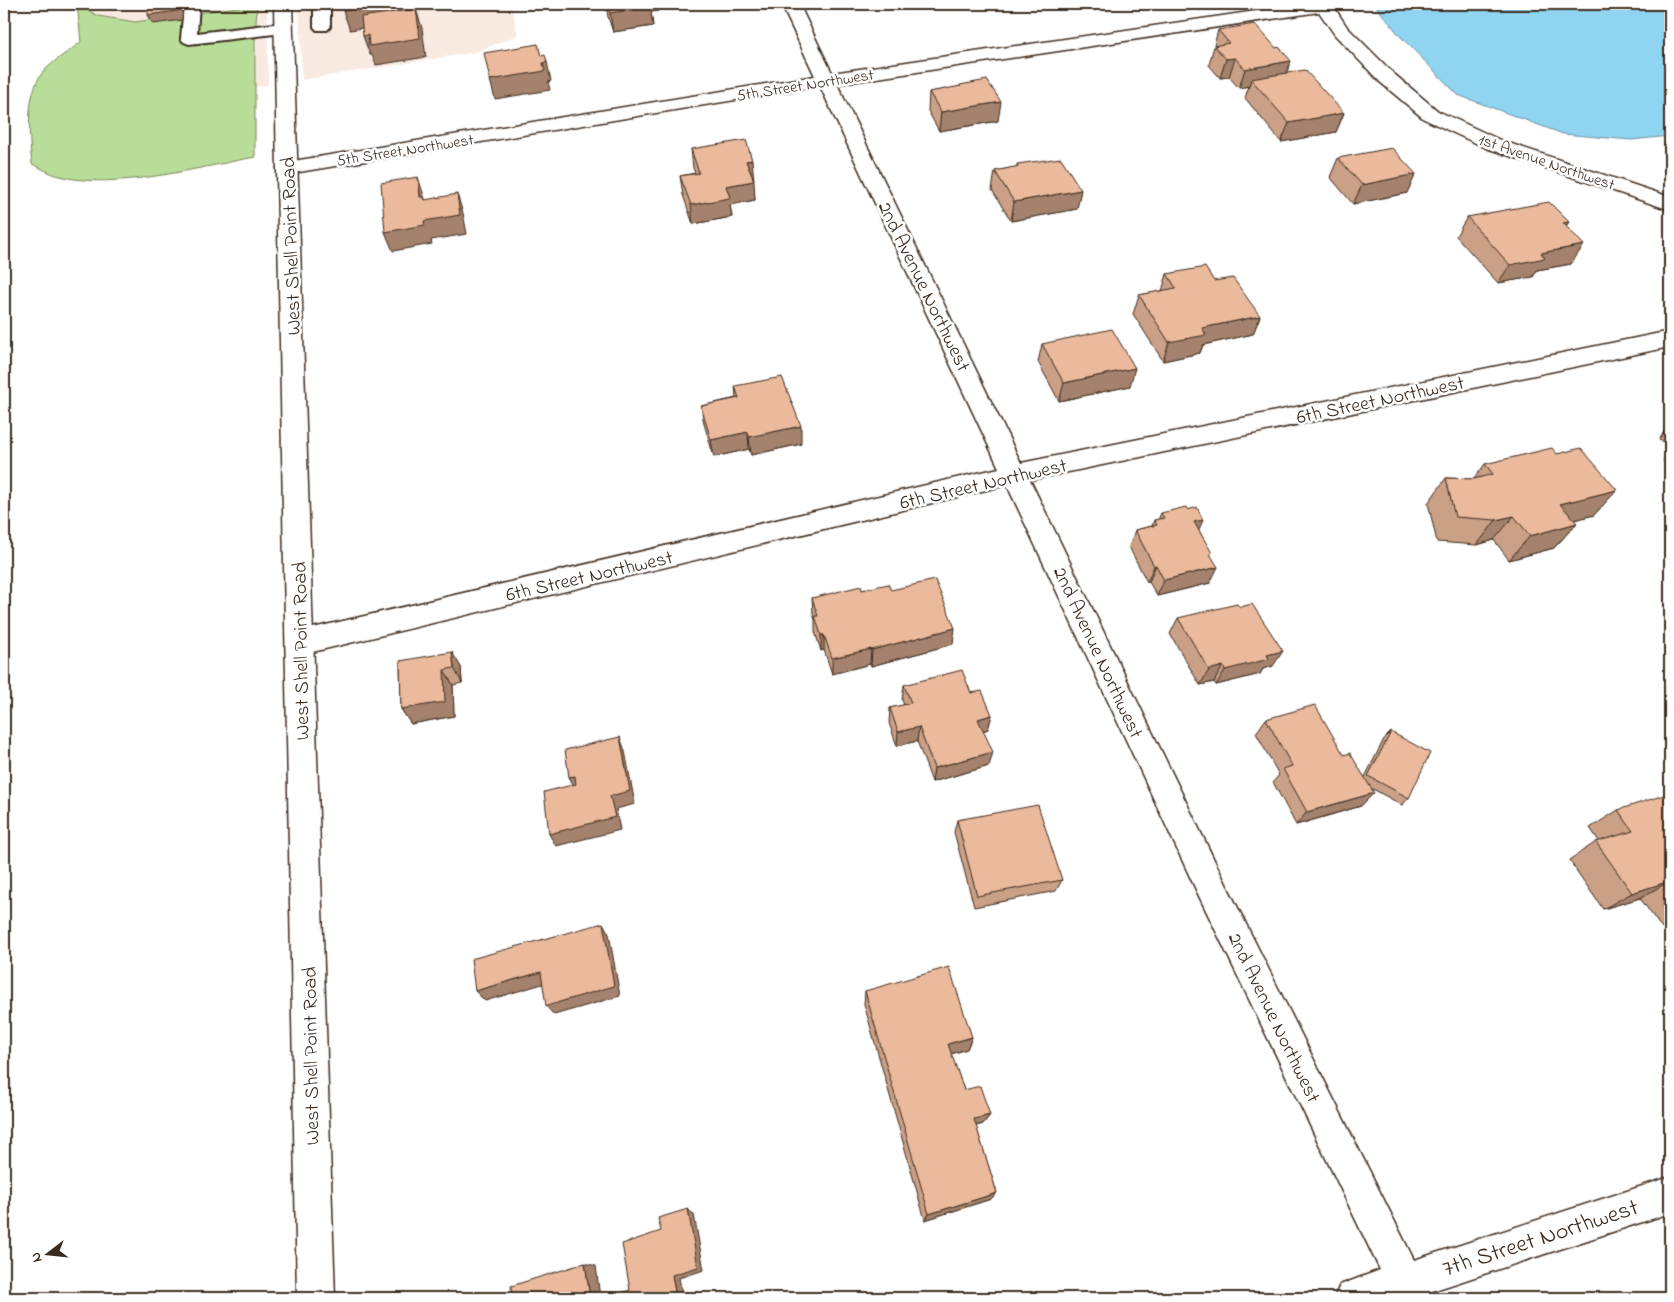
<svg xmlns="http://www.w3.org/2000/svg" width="1674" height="1302" viewBox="0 0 1674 1302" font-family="'Indie Flower',sans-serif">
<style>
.built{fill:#f9eae1}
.green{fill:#b8dd98;stroke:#7a845b}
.water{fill:#8fd4f1;stroke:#6d909d}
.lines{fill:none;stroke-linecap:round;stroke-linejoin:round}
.service-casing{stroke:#3b2a1e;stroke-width:4}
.minor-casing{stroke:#3b2a1e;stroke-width:3}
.tertiary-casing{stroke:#3b2a1e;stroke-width:3}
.service{fill:#fff;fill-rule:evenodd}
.minor{fill:#fff;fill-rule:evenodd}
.tertiary{fill:#fff;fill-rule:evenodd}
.wall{fill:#caa086;stroke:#3b2a1e}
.shaded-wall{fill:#a4826d;stroke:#3b2a1e}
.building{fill:#ebba9c;stroke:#3b2a1e}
.labels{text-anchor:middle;stroke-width:5;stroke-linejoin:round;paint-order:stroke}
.far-street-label{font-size:16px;fill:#3b2a1e;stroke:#fff}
.street-label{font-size:20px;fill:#3b2a1e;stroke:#fff}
.near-street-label{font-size:24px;fill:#3b2a1e;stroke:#fff}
</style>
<rect width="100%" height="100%" fill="#fff"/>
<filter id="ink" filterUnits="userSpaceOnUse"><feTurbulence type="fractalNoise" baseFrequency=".02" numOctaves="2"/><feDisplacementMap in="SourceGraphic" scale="10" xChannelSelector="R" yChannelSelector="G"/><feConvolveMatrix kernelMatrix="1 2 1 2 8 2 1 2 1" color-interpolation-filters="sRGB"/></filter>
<g filter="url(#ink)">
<!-- built -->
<path class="built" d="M77 4H267L268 85 255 87 257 4 135 22 98 16Z
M299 4H511L518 35 476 52 302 80Z"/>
<!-- green -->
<path class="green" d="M77 4 98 16 135 22 257 4 255 44V157C201 167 112 191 60 176 50 174 41 168 32 164 29 137 24 88 47 68 57 58 70 51 81 42Z"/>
<!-- water -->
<path class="water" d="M1374 4H1670V136L1631 140 1563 134 1458 95 1400 36Z"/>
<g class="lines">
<!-- service casing -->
<g class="service-casing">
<path id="service" d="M184 4H199L197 33 283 23 288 25 291 28 288 31 283 33 189 44 184 42 181 39Z
M314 4H330V27L327 30H317L314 27Z"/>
</g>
<!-- minor casing -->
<g class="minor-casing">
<path id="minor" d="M781 4H799L832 73 1303 4H1332L1347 27 1394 74 1438 111 1500 140 1670 197V210L1486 148 1424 119 1380 82 1335 35 1319 12 837 84 1021 463 1670 331V347L1030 480 1220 872 1414 1260 1670 1177V1213L1429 1292 1432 1298H1334L1340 1285 1380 1270 1198 894 1007 485 300 655 290 651 286 643 290 635 300 631 999 468 820 86 287 174 280 172 277 168 280 164 287 162 815 76Z"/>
</g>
<!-- tertiary casing -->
<g class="tertiary-casing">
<path id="tertiary" d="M274 4H292L335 1298H297Z"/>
</g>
<!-- service -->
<use href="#service" class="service"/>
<!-- minor -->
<use href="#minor" class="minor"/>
<!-- tertiary -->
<use href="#tertiary" class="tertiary"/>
</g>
<!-- wall -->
<path class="wall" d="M598 4H657L658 11 651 12 653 26 613 32 608 17 606 6 599 7Z
M1218 30 1287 73 1344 113 1336 132 1281 142 1245 98 1249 86 1239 88 1229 77 1220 78 1209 65Z
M960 85 998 121 939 131 928 111 929 92 960 87Z
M691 149 753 180 755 200 730 205 732 217 693 224 683 195 680 176 695 173 693 168Z
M1338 158 1407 193 1353 204 1330 177Z
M1017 164 1077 209 1011 221 992 190 995 171 1017 167Z
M1467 217 1566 227 1571 264 1537 270 1533 277 1498 283 1456 236Z
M1167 274 1214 281 1260 316 1253 334 1203 345 1200 353 1163 361 1133 314 1139 295 1162 291Z
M1042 344 1130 386 1059 401 1038 362Z
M735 386 801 444 751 455 749 449 714 457 704 424 701 406 736 398Z
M1670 422V445L1659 440 1668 425Z
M1670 448V464L1663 461Z
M1557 454 1617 490 1594 515 1573 520 1577 523 1554 548 1509 560 1494 540 1477 545 1437 542 1428 503 1446 478 1474 479 1485 464Z
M1161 513 1199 530 1211 556 1210 583 1157 596 1149 582H1147L1129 547 1135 530 1152 526 1154 520H1158Z
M862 590H891L953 644 871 666 870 664 832 674 824 650 821 651 815 632V620L813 614 812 598Z
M1178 618 1273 666 1263 669 1260 674 1216 685 1214 682 1200 685 1170 634Z
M400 661 461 667 462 683 453 685 454 716 411 724 401 709Z
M904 685 971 693 992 715 988 729 983 731 989 766 932 782 917 741 897 746 889 723 890 708 904 705 902 700Z
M1266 719 1344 755 1365 777 1384 739 1391 732 1409 798 1402 805 1371 788 1361 806 1296 825 1273 782 1279 775 1256 733Z
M1670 803V931L1665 933 1640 898 1603 909 1569 860 1596 842 1599 841 1590 828 1618 810Z
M957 820 1062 880 1056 891 974 907 954 832Z
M865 991 972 1037 967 1049 951 1054 964 1090 990 1115 983 1124 976 1126 997 1193 991 1199 925 1220 864 1004Z"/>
<!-- shaded-wall -->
<path class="shaded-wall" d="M178 4H183L182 20 153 24 148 15Z
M342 4H391L393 23 350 30 343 11 344 10Z
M599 4H606V6L599 7Z
M646 4H657L658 11 651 12 653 26 613 32 610 13Z
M416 9 422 28 426 57 376 65 372 55H370L363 36Z
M1235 58 1229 77 1220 78 1226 59Z
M1291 61 1284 80 1251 79 1249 86 1239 88 1245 69Z
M547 62 551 81 548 82 550 90 495 99 490 80Z
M1001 102 998 121 939 131 941 112Z
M1344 113 1336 132 1281 142 1289 123Z
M752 160 754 180 746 161Z
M1416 174 1407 193 1353 204 1362 185Z
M418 177 424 196 431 216 420 197Z
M754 181 755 200 730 205 732 217 693 224 691 205 726 186Z
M1081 190 1077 209 1011 221 1014 202Z
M457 194 463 213 467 234 431 240 432 244 393 251 385 232 424 221Z
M1569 222 1556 241 1563 223Z
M1584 245 1571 264 1537 270 1533 277 1498 283 1510 265 1541 253Z
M1260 316 1253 334 1203 345 1200 353 1163 361 1169 342 1202 328Z
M1135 368 1130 386 1059 401 1064 383Z
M801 426V444L751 455 749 437Z
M748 432 749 449 714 457 711 440Z
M1617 490 1594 515 1538 529 1560 504Z
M1514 516 1494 540 1477 545 1496 520Z
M1203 520 1196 537 1194 522Z
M1577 523 1554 548 1509 560 1530 536Z
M1156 565 1149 582H1147L1154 566Z
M1218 567 1210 583 1157 596 1164 580Z
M955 628 953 644 871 666 872 650Z
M821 635H824V650L821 651Z
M871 649 870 664 832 674V658Z
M1283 651 1273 666 1263 669 1260 674 1216 685 1225 670 1267 655Z
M452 652 461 667 462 683 454 668Z
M1223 666 1214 682 1200 685 1209 670Z
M444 670 453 685 454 716 411 724 401 709Z
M992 715 988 729 975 733 978 719Z
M919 727 917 741 897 746 898 732Z
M620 737 625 751 635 804 616 809 620 830 556 846 549 834 610 796Z
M993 752 989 766 932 782 934 768Z
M575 776 581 789 576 790 569 777Z
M1374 793 1361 806 1296 825 1307 812Z
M1670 881 1640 898 1603 909 1632 893Z
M603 923 609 934 620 996 554 1015 546 1006Z
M541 972 549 982 485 1001 475 991Z
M972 1037 967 1049 944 1056 948 1044Z
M990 1115 983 1124 968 1128 974 1119Z
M997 1193 991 1199 925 1220 929 1214Z
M688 1209 694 1215 704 1270 679 1278 683 1298H676L672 1275Z
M585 1263 596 1266 600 1298H590Z"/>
<!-- building -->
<path class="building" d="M148 4H178L177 11 148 15Z
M343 4H387L343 11Z
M607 4H649L650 7 610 13Z
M416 9 420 38 369 46 368 35 363 36 361 17Z
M1255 24 1276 48 1279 47 1291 61 1245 69 1235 58 1226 59 1214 46 1229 43 1218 30Z
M538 44 541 56 545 55 547 62 543 63 545 71 490 80 484 53Z
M1305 70 1344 113 1289 123 1251 79Z
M987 80 1001 102 941 112 929 92 961 86 960 85Z
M746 140 752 160 746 161 754 181 726 186 730 198 691 205 680 176 699 173 691 149Z
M1392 148 1416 174 1362 185 1338 158Z
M1061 158 1081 190 1014 202 995 171 1019 166 1017 164Z
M418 177 420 197H424L425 200 457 194 460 215 424 221 425 225 385 232 381 183Z
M1549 202 1569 222 1563 223 1584 245 1541 253 1545 258 1510 265 1467 217Z
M1205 267 1214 281 1233 278 1260 316 1202 328 1206 335 1169 342 1139 295 1176 288 1167 274Z
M1112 329 1135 368 1064 383 1042 344Z
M782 377 801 426 749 437 748 432 711 440 701 406 739 398 735 386Z
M1552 448 1557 454 1581 448 1617 490 1560 504 1577 523 1530 536 1514 516 1496 520 1455 517 1446 478 1474 479 1493 474 1485 464Z
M1186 507 1188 510 1197 507 1203 520 1194 522 1212 553 1210 554 1218 567 1164 580 1156 565 1154 566 1135 530 1157 525 1154 520 1164 518 1161 513Z
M935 580 955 628 872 650 871 649 832 658 824 635H821L815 616H818L812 598 861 586 862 590 888 584 891 590Z
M1237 604 1240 607 1252 604 1283 651 1267 655 1269 659 1225 670 1223 666 1209 670 1178 618Z
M452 652 454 668 444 670 445 702 401 709 400 661Z
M962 670 971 693 982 691 992 715 978 719 993 752 934 768 919 727 898 732 890 708 911 703 904 685Z
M1315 705 1344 755 1350 753 1374 793 1307 812 1283 769 1292 766 1266 719Z
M1391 732 1430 753 1409 798 1368 776Z
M620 737 630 791 610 796 615 817 549 834 544 792 576 784 575 776 569 777 565 750Z
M1664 795 1670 803V881L1632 893 1596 842 1633 831 1618 810Z
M1038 805 1062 880 977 896 957 820Z
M603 923 614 986 546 1006 541 972 475 991 471 959Z
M949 967 972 1037 948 1044 964 1090 980 1086 990 1115 974 1119 997 1193 929 1214 865 991Z
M688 1209 698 1267 672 1275 676 1298H604L630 1290 622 1244 661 1231 658 1218Z
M585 1263 590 1298H512L511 1286Z"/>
</g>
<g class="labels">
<!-- far-street labels -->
<g class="far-street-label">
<text transform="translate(805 84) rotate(-9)" y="6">5th Street Northwest</text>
<text transform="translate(405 149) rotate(-9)" y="6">5th Street Northwest</text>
<text transform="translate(1547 161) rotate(19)" y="6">1st Avenue Northwest</text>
</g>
<!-- street labels -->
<g class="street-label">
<text transform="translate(290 246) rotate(-92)" y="7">West Shell Point Road</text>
<text transform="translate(925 286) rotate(64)" y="7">2nd Avenue Northwest</text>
<text transform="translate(1380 399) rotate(-12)" y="7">6th Street Northwest</text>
<text transform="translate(983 483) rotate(-13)" y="7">6th Street Northwest</text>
<text transform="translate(589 575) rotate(-13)" y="7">6th Street Northwest</text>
<text transform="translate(300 651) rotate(-91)" y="7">West Shell Point Road</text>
<text transform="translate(1099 652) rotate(65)" y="7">2nd Avenue Northwest</text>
<text transform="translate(1275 1017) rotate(64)" y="7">2nd Avenue Northwest</text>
<text transform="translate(310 1056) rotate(-91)" y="7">West Shell Point Road</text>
</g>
<!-- near-street labels -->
<g class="near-street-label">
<text transform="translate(1540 1237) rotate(-18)" y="8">7th Street Northwest</text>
</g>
</g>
<!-- margin -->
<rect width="1674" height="1302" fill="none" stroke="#fff" stroke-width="20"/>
<rect x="10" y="10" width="1654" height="1282" fill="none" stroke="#3b2a1e" stroke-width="2" filter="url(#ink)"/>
<!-- north arrow -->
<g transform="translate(48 1254) rotate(254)" stroke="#ffffff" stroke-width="4" paint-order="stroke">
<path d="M0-4L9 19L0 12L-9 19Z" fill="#3b2a1e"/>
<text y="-8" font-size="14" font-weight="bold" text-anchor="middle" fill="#3b2a1e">N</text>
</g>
</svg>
